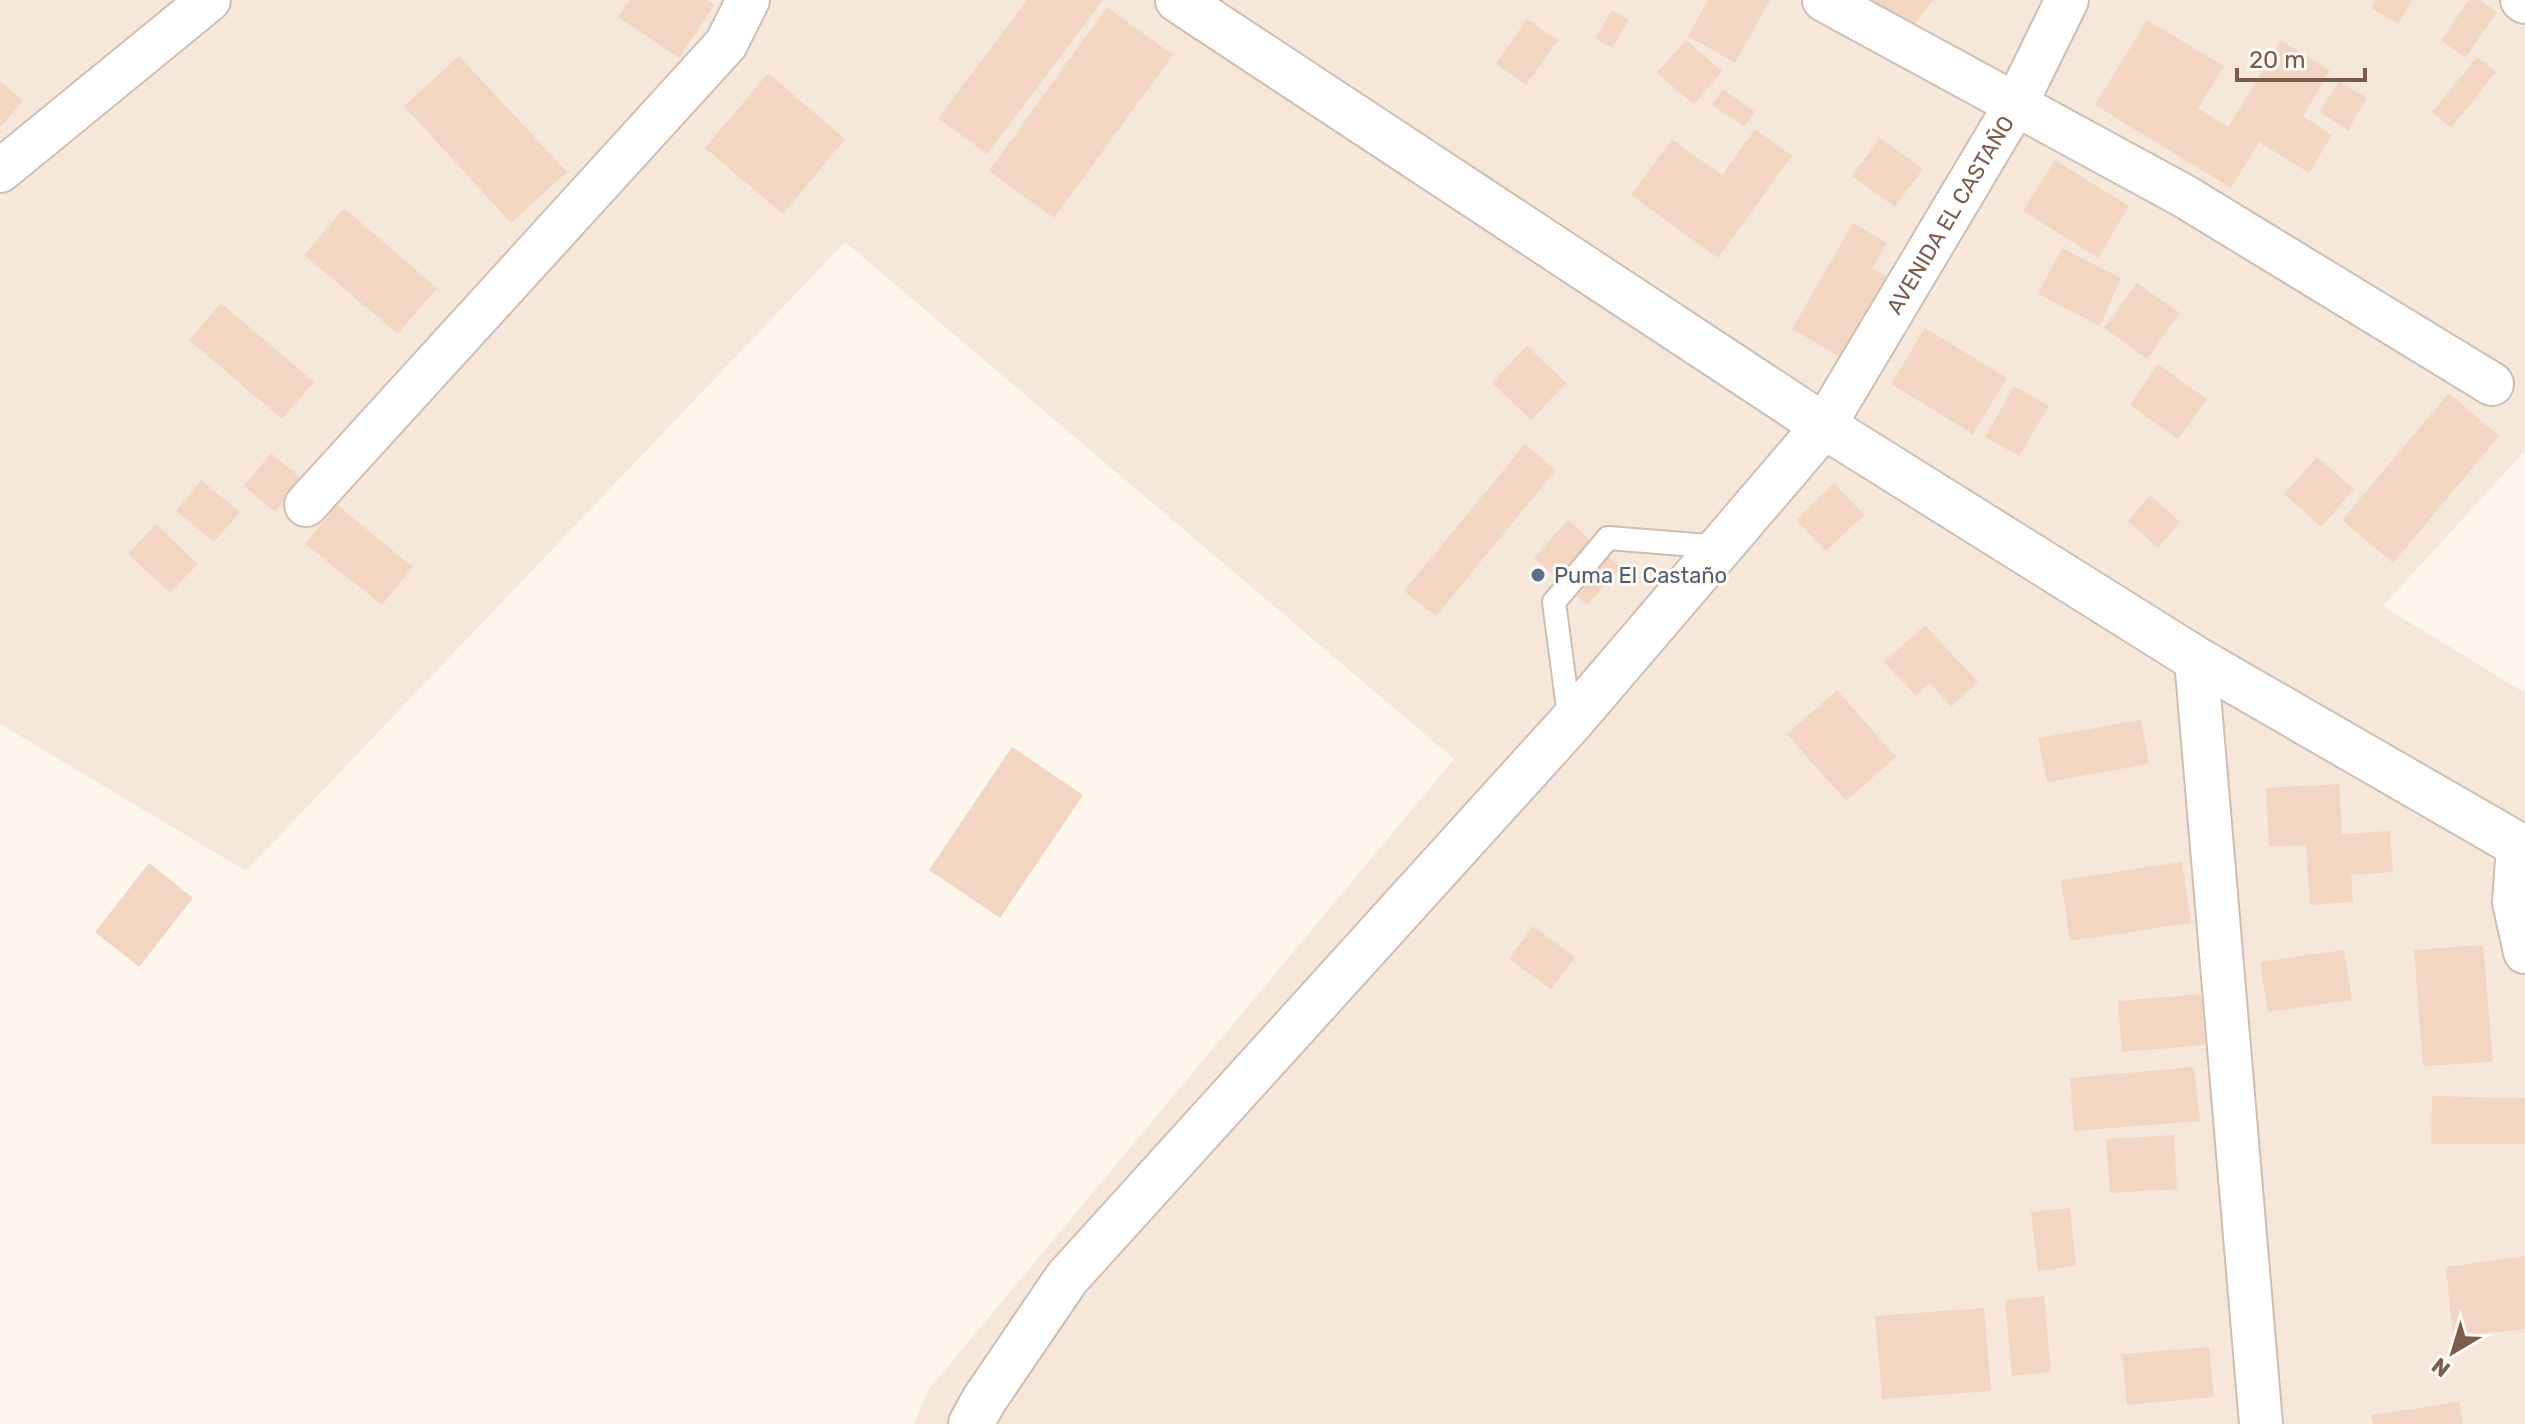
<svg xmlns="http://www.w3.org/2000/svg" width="2525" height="1424" viewBox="0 0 2525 1424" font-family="Rubik,sans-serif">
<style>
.residential{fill:#f5e8da}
.building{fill:#f3d5c3}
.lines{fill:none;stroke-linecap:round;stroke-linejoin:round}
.service-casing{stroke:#d1beb0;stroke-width:26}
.minor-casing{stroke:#d1beb0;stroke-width:46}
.tertiary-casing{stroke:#d1beb0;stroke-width:48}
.service{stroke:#fff;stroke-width:22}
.minor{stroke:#fff;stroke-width:42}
.tertiary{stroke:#fff;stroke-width:44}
.service-dot{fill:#5c6f8a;stroke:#fffaf3;stroke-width:3}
.labels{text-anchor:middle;stroke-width:6;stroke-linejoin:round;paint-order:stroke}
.street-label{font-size:22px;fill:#7a5c4d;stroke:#fffaf3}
.service-label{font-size:22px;fill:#4e5e75;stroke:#fffaf3;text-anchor:start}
</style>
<rect width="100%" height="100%" fill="#fdf6ec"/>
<!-- residential -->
<path class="residential" d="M0 0H2525V451L2383 606 2525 693V1424H914L929 1389 1454 759 845 242 246 871 0 724Z"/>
<!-- building -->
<path class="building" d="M630 0H707L714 5 679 58 618 17Z
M1027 0H1103L987 154 938 118Z
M1708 0H1770L1735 63 1688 36Z
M1873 0H1933L1910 29Z
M2376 0H2412L2398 24 2371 8Z
M2469 0H2480L2497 12 2465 58 2441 40Z
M1107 7 1173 55 1054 218 989 171Z
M1612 10 1629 20 1612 48 1595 38Z
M1527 19 1558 40 1526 85 1496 64Z
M2147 20 2224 66 2198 108 2228 127 2281 40 2330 71 2303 116 2332 135 2309 173 2259 142 2231 188 2095 105Z
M1686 40 1722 71 1694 105 1657 73Z
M459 56 567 172 511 223 404 106Z
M2477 57 2496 72 2451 128 2432 112Z
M768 73 845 139 783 214 705 148Z
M0 81 23 101 0 127Z
M2339 81 2367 98 2348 130 2319 112Z
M1723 89 1755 112 1744 127 1712 105Z
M1755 129 1792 156 1718 258 1631 195 1672 139 1722 175Z
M1880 138 1923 169 1895 207 1852 176Z
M2055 160 2129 206 2098 258 2023 211Z
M344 208 437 288 398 334 304 255Z
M1853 223 1887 243 1872 268 1891 279 1844 359 1792 329Z
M2062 248 2121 278 2100 326 2038 294Z
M2137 283 2180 313 2147 359 2104 328Z
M221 303 314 382 282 419 189 340Z
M1925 328 2007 378 1973 434 1891 384Z
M1527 346 1566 383 1531 420 1492 383Z
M2158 364 2207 399 2178 439 2130 405Z
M2014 386 2049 406 2019 456 1985 437Z
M2449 393 2499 436 2393 563 2342 520Z
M1525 444 1556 470 1436 616 1404 591Z
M271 453 302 479 275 512 244 486Z
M2317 457 2354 489 2321 527 2284 494Z
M201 480 240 512 214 542 176 511Z
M1834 483 1864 515 1826 551 1796 520Z
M2150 495 2180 522 2158 548 2128 521Z
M337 505 413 567 382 605 305 544Z
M1568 520 1621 568 1587 605 1534 558Z
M156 524 198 564 170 593 128 554Z
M1925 625 1978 682 1951 707 1930 683 1916 696 1884 662Z
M1837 690 1896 757 1846 801 1787 734Z
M2141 720 2149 764 2047 782 2038 738Z
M1012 747 1083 795 1000 918 929 870Z
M2339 784 2342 834 2390 831 2393 872 2351 875 2353 902 2310 905 2306 845 2269 847 2266 788Z
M2182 862 2191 923 2070 941 2061 880Z
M149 863 193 898 139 967 95 932Z
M1533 926 1575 957 1551 989 1509 959Z
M2483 945 2493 1062 2423 1066 2414 950Z
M2344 950 2352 1000 2268 1012 2260 962Z
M2201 994 2205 1045 2122 1052 2118 1001Z
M2194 1067 2200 1121 2074 1131 2070 1078Z
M2432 1096 2525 1098V1144H2431Z
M2174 1135 2177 1189 2110 1193 2106 1139Z
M2070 1208 2076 1266 2038 1271 2031 1212Z
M2525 1256V1329L2453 1337 2446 1267Z
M2044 1296 2051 1372 2012 1376 2005 1300Z
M1984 1308 1991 1391 1882 1399 1875 1316Z
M2209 1347 2214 1397 2127 1405 2122 1354Z
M2459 1402 2463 1424H2373L2371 1415Z"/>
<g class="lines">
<!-- service casing -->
<g class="service-casing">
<path id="service" d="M1570 723 1554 602 1608 538 1721 547"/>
</g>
<!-- minor casing -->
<g class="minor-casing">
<g id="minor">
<path d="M1824 0 2184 196 2492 384"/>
<path d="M2522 0 2525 2"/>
<path d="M0 171 209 0"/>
<path id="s1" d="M1824 426 2016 104 2067 0"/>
<path d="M306 505 726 44 748 0"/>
<path d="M2196 659 2261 1424"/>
<path d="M2518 846 2514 902 2525 952"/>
</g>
</g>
<!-- tertiary casing -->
<g class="tertiary-casing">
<path id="tertiary" d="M1178 0 1824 426 2196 659 2525 849
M971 1424 984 1400 1067 1278 1570 723 1824 426"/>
</g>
<!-- service -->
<use href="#service" class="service"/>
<!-- minor -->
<use href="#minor" class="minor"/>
<!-- tertiary -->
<use href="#tertiary" class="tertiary"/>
</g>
<!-- markers -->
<circle class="service-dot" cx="1538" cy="575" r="8"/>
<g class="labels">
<!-- street labels -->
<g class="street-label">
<text dy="8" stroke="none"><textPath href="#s1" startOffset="246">AVENIDA EL CASTAÑO</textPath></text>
</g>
<!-- service labels -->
<g class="service-label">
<text x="1554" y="583">Puma El Castaño</text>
</g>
</g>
<!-- north arrow -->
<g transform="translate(2453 1352) rotate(218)" stroke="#fffaf3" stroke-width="6" paint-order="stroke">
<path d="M0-6L14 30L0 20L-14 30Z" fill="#7a5c4d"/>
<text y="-12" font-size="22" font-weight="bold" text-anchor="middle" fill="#7a5c4d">N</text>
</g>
<!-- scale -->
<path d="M2237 68v12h128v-12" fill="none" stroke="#7a5c4d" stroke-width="4"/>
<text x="2249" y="68" font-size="24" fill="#7a5c4d" stroke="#fffaf3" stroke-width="6" paint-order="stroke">20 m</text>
</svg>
